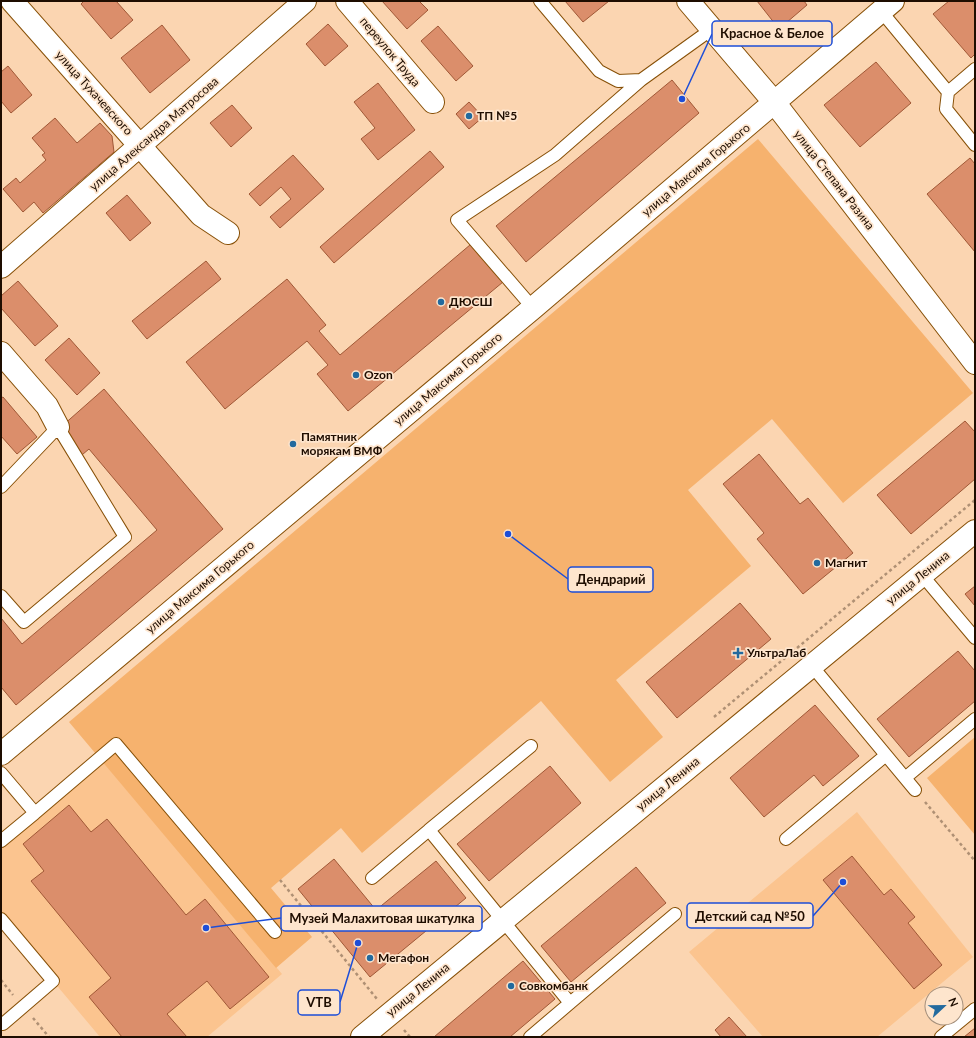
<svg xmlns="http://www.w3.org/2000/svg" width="976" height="1038" viewBox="0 0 976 1038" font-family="Lato,sans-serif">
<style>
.built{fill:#fbc48f}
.green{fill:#f6b26e}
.building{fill:#db8e6b;stroke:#a05836}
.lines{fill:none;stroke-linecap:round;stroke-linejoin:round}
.service-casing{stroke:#875007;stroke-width:14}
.minor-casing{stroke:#875007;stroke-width:24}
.tertiary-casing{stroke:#875007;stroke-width:24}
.path{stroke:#af9074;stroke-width:2.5;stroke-dasharray:3 3;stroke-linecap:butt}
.service{stroke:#fff;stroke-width:12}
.minor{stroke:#fff;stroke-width:22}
.tertiary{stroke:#fff;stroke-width:22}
.poi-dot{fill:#236a9e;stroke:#fee5cd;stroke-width:1.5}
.labels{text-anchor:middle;stroke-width:3.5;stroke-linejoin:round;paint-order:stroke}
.street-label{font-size:12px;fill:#1e0d00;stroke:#fee5cd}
.poi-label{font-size:12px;font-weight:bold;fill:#1e0d00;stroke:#fee5cd;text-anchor:start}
.leader{fill:none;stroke:#1d4ed8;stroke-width:1.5}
.callout-dot{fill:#1d4ed8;stroke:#fee5cd;stroke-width:1.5}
.callout{fill:#fee5cd;stroke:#1d4ed8;stroke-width:1.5}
.callout-label{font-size:13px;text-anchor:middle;font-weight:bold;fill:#1e0d00}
</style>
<rect width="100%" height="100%" fill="#fbd5b1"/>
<!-- built -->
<path class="built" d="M100 758 282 974 207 1037H100L1 919V841Z
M857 812 973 957 877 1037H763L689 952Z"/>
<!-- green -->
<path class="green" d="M758 139 973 393 843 503 772 419 688 490 751 566 616 680 663 737 610 782 541 701 362 853 341 828 271 888 312 937 276 968 69 722Z
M975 737V835L927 778Z"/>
<!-- building -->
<path class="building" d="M84 1H116L133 20 111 39 81 4Z
M382 1H419L428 10 407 29Z
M565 1H609L583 22Z
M757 1H804L807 5 779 29Z
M949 1H975V54L971 58 933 14Z
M328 24 348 46 325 66 306 44Z
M162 25 190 60 150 93 121 58Z
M438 26 473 66 456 81 421 41Z
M876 62 911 103 860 147 824 105Z
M8 66 32 95 11 113 1 101V72Z
M672 80 699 113 526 262 496 226Z
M378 83 415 130 378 160 361 139 375 128 354 102Z
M469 102 483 117 469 129 456 114Z
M232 105 252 128 231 147 210 123Z
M55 118 77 143 100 123 112 136 114 152 43 213 34 202 23 212 3 189 16 178 20 183 46 160 42 155 45 153 32 138Z
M430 151 444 167 334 263 320 247Z
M293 155 324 189 280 228 270 217 291 199 281 187 260 206 249 194Z
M970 158 975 164V252L927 194Z
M127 195 151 223 130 241 106 213Z
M477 239 509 277 348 411 317 374 328 365 307 341 225 409 186 362 287 279 326 325 319 331 340 355Z
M206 261 221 279 147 339 132 321Z
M18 281 58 326 35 346 1 308V296Z
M69 338 100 373 77 395 45 360Z
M104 389 223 529 16 705 1 687V618L22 644 157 530 89 449 76 460 53 434Z
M3 397 37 437 17 454 1 436V398Z
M965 421 975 432V479L911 534 877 495Z
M759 454 800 504 808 498 853 553 803 594 757 539 764 533 723 484Z
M975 586V606L965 594Z
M740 603 771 639 677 718 646 682Z
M958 651 975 671V701L909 757 877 719Z
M815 705 859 756 823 786 814 775 764 817 730 778Z
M550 766 581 803 489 881 457 844Z
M69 805 91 832 107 819 186 915 205 899 269 977 230 1009 207 981 167 1014 187 1037H122L89 997 111 978 31 881 44 871 23 844Z
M852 856 884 895 891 889 915 917 908 923 942 965 914 989 823 880Z
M334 859 376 910 436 861 466 898 370 977 298 889Z
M636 867 666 903 571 982 541 946Z
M523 961 555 999 510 1037H434Z
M729 1017 747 1037H721L715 1030Z
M975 1028V1037H964Z"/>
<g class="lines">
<!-- service casing -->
<g class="service-casing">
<path id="service" d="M540 1 599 71 618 81 641 80
M881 11 948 92
M975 69 948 92 946 109 975 145
M533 308 457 220 555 155 641 80 712 29
M1 487 58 427 125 537 24 622 1 596
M922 575 975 638
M812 666 915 790
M1 773 35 813 1 841
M905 778 975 719
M35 813 116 744 275 932
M429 830 531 746
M786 839 886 755
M372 878 429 830 570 1003 675 914
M1 919 53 981 3 1024
M530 1037 570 1003
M941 1037 975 1009"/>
</g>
<!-- minor casing -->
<g class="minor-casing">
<path id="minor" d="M12 1 201 215 228 233
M347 1 433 102
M688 1 774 102 975 363
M1 267 305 1
M1 353 47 406 58 427
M1 754 533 308 893 1"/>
</g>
<!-- tertiary casing -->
<g class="tertiary-casing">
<path id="tertiary" d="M362 1037 975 531"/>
</g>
<!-- path -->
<path class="path" d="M714 717 975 500
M925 802 975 861
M280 880 377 999
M1 980 13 995
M33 1018 49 1037
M404 1030 410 1037"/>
<!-- service -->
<use href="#service" class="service"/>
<!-- minor -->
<use href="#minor" class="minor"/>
<!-- tertiary -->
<use href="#tertiary" class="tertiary"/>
</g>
<!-- markers -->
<g class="poi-dot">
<circle cx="469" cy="116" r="4"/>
<circle cx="441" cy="302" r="4"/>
<circle cx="356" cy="375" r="4"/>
<circle cx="293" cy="444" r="4"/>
<circle cx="817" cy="563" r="4"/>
<path d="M736 647h4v4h4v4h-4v4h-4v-4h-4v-4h4z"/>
<circle cx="370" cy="958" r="4"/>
<circle cx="511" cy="986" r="4"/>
</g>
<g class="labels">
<!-- street labels -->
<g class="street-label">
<text transform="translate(390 52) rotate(50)" y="4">переулок Труда</text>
<text transform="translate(94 93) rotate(48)" y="4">улица Тухачевского</text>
<text transform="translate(154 134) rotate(-41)" y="4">улица Александра Матросова</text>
<text transform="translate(696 170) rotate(-40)" y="4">улица Максима Горького</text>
<text transform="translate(834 180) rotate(52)" y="4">улица Степана Разина</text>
<text transform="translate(448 379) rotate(-40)" y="4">улица Максима Горького</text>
<text transform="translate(918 578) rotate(-39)" y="4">улица Ленина</text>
<text transform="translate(200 587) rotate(-40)" y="4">улица Максима Горького</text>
<text transform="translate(668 784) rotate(-39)" y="4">улица Ленина</text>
<text transform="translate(418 990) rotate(-39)" y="4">улица Ленина</text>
</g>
<!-- poi labels -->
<g class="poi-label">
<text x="477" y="120">ТП №5</text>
<text x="449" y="306">ДЮСШ</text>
<text x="364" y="379">Ozon</text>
<text x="301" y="441">Памятник<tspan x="301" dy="14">морякам ВМФ</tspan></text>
<text x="825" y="567">Магнит</text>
<text x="747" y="657">УльтраЛаб</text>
<text x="378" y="962">Мегафон</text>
<text x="519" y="990">Совкомбанк</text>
</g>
</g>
<!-- callouts -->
<path class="leader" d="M682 99L712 34M508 534L568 579M843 882L813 916M206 928L281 918M358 943L340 1002"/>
<g class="callout-dot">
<circle cx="682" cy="99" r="4"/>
<circle cx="508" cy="534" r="4"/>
<circle cx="843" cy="882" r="4"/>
<circle cx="206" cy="928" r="4"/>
<circle cx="358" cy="943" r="4"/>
</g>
<g class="callout">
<rect x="712" y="21" width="120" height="25" rx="4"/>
<rect x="568" y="567" width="85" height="25" rx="4"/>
<rect x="687" y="903" width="126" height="25" rx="4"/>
<rect x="281" y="906" width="201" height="25" rx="4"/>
<rect x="298" y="990" width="42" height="25" rx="4"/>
</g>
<g class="callout-label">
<text x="772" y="38">Красное &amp; Белое</text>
<text x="611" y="584">Дендрарий</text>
<text x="750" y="921">Детский сад №50</text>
<text x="382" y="923">Музей Малахитовая шкатулка</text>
<text x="319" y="1007">VTB</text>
</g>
<!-- border -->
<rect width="976" height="1038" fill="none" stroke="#1e0d00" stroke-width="4"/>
<!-- north arrow -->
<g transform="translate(944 1006) rotate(68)"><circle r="19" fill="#fee5cd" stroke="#a48f7b"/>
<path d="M0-3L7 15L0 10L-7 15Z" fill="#236a9e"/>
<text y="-6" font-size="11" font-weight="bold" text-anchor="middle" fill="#1e0d00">N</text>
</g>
</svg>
